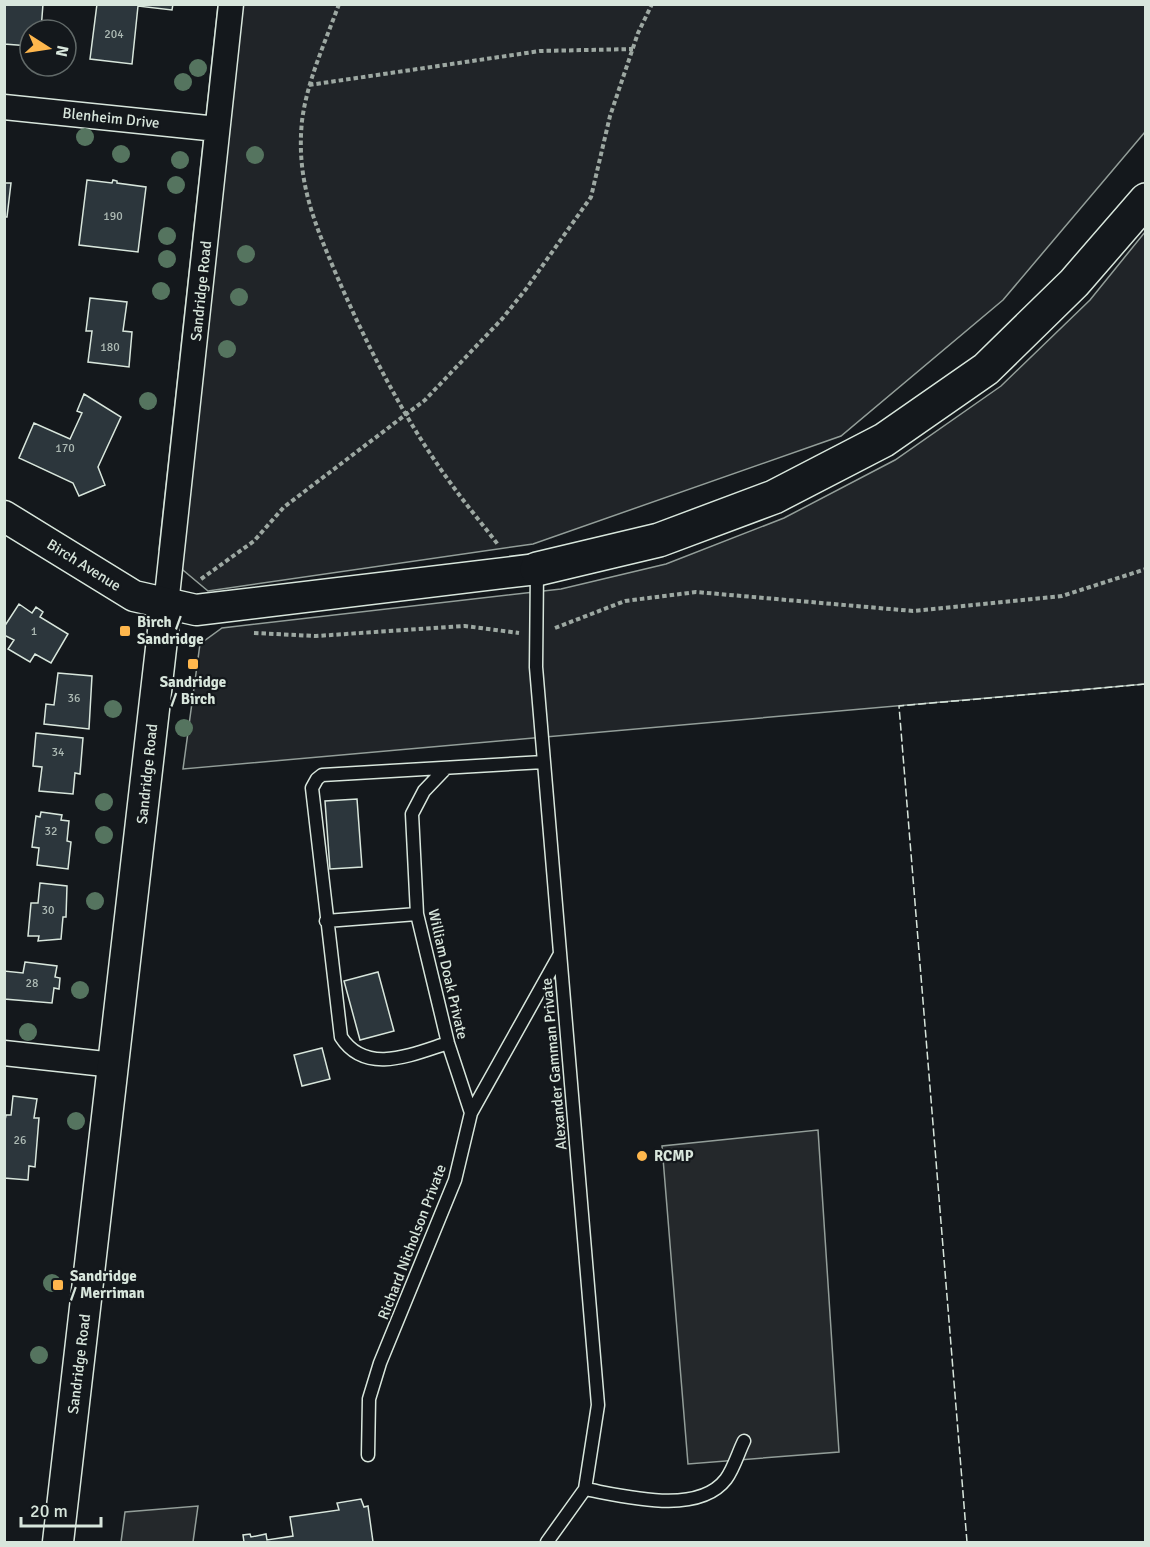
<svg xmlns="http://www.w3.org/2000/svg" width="1150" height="1547" viewBox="0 0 1150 1547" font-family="Signika,sans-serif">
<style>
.green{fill:#202428;stroke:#939e99;stroke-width:1.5}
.parking{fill:#24282b;stroke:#939e99;stroke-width:1.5}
.building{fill:#2c363c;stroke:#d8e6dc;stroke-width:1.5}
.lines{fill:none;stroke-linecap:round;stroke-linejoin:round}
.service-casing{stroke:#d8e6dc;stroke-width:15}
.minor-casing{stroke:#d8e6dc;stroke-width:27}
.tertiary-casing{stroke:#d8e6dc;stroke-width:33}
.primary-casing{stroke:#d8e6dc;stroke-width:36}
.path{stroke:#9da8a2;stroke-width:4;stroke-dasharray:4.5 3;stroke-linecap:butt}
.service{stroke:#14181c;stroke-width:12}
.minor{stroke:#14181c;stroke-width:24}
.tertiary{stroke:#14181c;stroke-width:30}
.primary{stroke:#14181c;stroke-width:33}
.fence{stroke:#d8e6dc;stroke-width:1.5;stroke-dasharray:8 3;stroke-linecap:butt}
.tree{fill:#55745f}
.poi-dot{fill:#ffb74d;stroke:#14181c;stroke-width:2}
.labels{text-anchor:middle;stroke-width:4.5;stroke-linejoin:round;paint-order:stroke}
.number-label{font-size:12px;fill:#adbab4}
.street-label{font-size:15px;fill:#d8e6dc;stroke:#14181c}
.poi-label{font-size:15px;font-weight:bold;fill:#d8e6dc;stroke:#14181c;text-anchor:start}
</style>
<rect width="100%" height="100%" fill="#14181c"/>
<!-- green -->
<path class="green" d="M218 5H1145V132L1003 300 841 436 533 544 208 591 159 550Z
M1145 232V684L183 769 200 644 222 628 561 589 666 564 784 518 895 460 1001 386 1090 300Z"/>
<!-- parking -->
<path class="parking" d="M818 1130 839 1452 688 1464 662 1146Z
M198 1506 193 1542H121L125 1512Z"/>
<!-- building -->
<path class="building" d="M4 4H43L41 30H30V46L4 44Z
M97 4H173L172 10 138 6 132 64 90 59Z
M87 180 112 183 113 180 117 181V183L146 187 138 252 79 245Z
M4 183H11L7 217H4Z
M90 298 127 302 123 331 132 332 129 367 88 362 92 331H86Z
M84 394 121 417 98 467 105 485 79 496 73 483 19 458 34 423 70 439 82 413 77 411Z
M19 604 32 613 36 607 43 612 40 617 68 634 51 663 35 654 30 662 8 649 14 640 4 635V627Z
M58 673 92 676 89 729 44 724 46 704 54 705Z
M36 733 83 738 80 774 75 773 73 794 39 791 42 767 33 766Z
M357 799 362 867 330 869 325 801Z
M41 812 62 815 61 820 69 821 67 841 71 842 68 869 37 865 39 848 32 847 36 816 40 817Z
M40 883 67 886 66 917H63L61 939 38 941 39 936H28L31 903H38Z
M25 962 57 966 55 977 60 978 59 989 54 988 52 1003 4 999V971L23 973Z
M378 972 394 1031 360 1040 344 981Z
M322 1048 330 1079 302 1086 294 1055Z
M13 1096 37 1099 34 1118H39L35 1167 29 1166 28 1180 4 1178V1125L6 1115H11Z
M361 1499 364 1507 368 1506 373 1542H244L243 1535 250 1534 251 1537 266 1534 267 1540 293 1536 290 1517 339 1510 337 1503Z"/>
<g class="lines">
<!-- service casing -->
<g class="service-casing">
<path id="service" d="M537 570 536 667 598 1405 585 1489 547 1542
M446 768 424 791 412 814 417 914 448 1043 471 1113
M326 921 417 914
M448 1043C413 1054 366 1076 341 1037L312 788 317 779 322 775 544 762
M368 1455 369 1399 380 1363 455 1180 471 1113 560 954
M585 1489C624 1496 698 1516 726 1479 734 1468 738 1453 744 1441"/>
</g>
<!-- minor casing -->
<g class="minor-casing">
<path id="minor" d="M4 107 217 129
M166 605 231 4
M4 1053 114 1065"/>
</g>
<!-- tertiary casing -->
<g class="tertiary-casing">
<path id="tertiary" d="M4 516 134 596 196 610 537 569
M58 1542 166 605"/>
</g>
<!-- primary casing -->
<g class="primary-casing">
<path id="primary" d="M537 569 659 540 774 497 884 440 986 369 1074 283 1146 200"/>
</g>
<!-- path -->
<path class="path" d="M339 4C325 43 307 81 302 121 296 180 314 222 336 274 368 348 405 421 452 485 467 506 484 526 499 546
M309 85 540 51 633 49
M201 579 254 541 284 507 425 400 502 319 526 289 591 197 610 116 638 33 652 4
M555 628 625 601 696 592 913 611 1062 596 1146 569
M254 633 316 636 465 626 519 633"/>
<!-- service -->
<use href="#service" class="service"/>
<!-- minor -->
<use href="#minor" class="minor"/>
<!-- tertiary -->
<use href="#tertiary" class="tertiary"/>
<!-- primary -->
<use href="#primary" class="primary"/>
<!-- fence -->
<path class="fence" d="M967 1542 899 706 1146 684"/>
</g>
<!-- trees -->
<g class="tree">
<circle cx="198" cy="68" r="9"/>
<circle cx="183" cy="82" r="9"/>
<circle cx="85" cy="137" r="9"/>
<circle cx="121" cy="154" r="9"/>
<circle cx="255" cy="155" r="9"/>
<circle cx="180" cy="160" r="9"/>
<circle cx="176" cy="185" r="9"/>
<circle cx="167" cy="236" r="9"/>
<circle cx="246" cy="254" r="9"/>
<circle cx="167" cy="259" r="9"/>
<circle cx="161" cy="291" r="9"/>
<circle cx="239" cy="297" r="9"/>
<circle cx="227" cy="349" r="9"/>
<circle cx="148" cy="401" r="9"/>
<circle cx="113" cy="709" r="9"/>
<circle cx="184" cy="728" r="9"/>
<circle cx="104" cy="802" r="9"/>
<circle cx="104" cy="835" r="9"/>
<circle cx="95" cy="901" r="9"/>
<circle cx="80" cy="990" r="9"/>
<circle cx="28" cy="1032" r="9"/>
<circle cx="76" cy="1121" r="9"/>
<circle cx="52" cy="1283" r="9"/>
<circle cx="39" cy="1355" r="9"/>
</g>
<!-- markers -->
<g class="poi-dot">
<rect x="119" y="625" width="12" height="12" rx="3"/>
<rect x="187" y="658" width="12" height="12" rx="3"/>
<circle cx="642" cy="1156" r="6"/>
<rect x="52" y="1279" width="12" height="12" rx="3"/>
</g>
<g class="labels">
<!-- number labels -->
<g class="number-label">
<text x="114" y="38">204</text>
<text x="113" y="220">190</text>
<text x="110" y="351">180</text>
<text x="65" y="452">170</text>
<text x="34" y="635">1</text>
<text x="74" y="702">36</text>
<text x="58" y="756">34</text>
<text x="51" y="835">32</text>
<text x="48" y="914">30</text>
<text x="32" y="987">28</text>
<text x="20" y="1144">26</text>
</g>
<!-- street labels -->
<g class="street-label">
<text transform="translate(111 118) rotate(6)" y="5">Blenheim Drive</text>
<text transform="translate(201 291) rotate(-84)" y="5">Sandridge Road</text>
<text transform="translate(84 565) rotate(32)" y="5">Birch Avenue</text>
<text transform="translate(147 774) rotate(-84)" y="5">Sandridge Road</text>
<text transform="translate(448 974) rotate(77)" y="5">William Doak Private</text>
<text transform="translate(554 1064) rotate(-95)" y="5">Alexander Gamman Private</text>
<text transform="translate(412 1242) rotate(-69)" y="5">Richard Nicholson Private</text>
<text transform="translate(79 1364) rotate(-83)" y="5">Sandridge Road</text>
</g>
<!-- poi labels -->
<g class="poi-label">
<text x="137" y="627">Birch /<tspan x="137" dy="17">Sandridge</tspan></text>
<text x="193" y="687" text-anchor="middle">Sandridge<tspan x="193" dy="17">/ Birch</tspan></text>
<text x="654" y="1161">RCMP</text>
<text x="70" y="1281">Sandridge<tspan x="70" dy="17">/ Merriman</tspan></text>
</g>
</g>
<!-- border -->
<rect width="1150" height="1547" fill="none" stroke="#d8e6dc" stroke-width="12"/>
<!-- north arrow -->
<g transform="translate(48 48) rotate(102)"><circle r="28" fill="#14181c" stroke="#626a69" stroke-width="1.5"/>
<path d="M0-4.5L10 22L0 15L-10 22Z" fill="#ffb74d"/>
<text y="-9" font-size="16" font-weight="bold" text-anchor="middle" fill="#d8e6dc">N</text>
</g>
<!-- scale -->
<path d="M21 1517v9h80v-9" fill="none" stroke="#d8e6dc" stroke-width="3"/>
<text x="30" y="1517" font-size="18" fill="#d8e6dc" stroke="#14181c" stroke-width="4.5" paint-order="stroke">20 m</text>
</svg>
